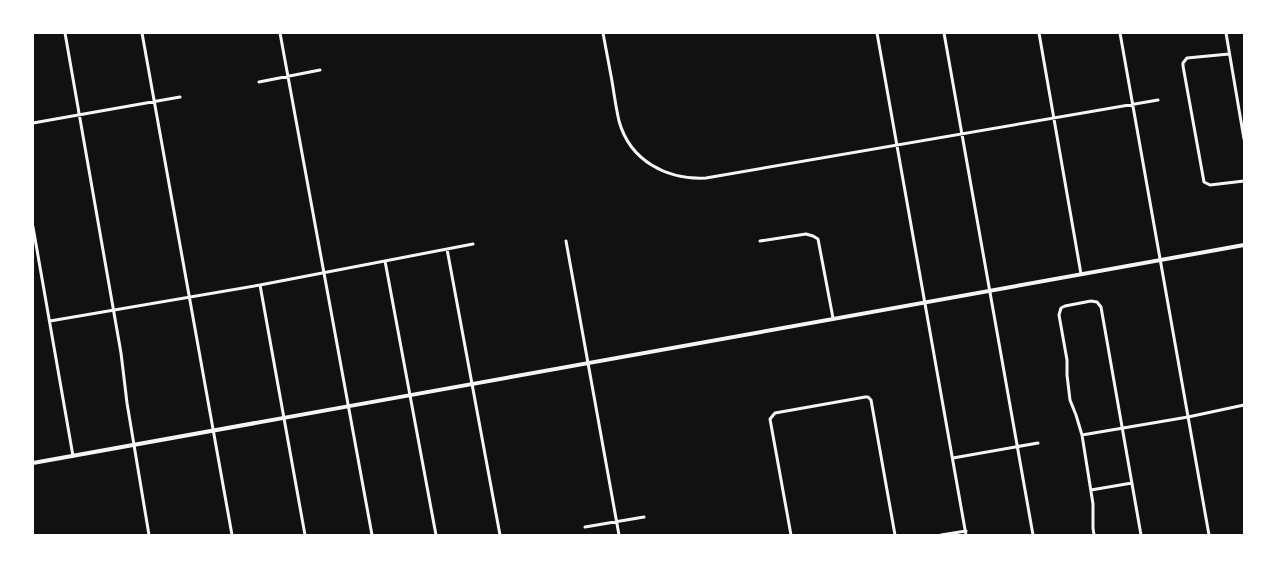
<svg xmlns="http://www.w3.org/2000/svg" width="1277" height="568" viewBox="0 0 1277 568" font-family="'PT Sans Narrow',sans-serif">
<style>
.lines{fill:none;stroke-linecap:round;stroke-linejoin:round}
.minor{stroke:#f5f5f5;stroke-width:3}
.tertiary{stroke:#f5f5f5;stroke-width:4}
</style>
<rect width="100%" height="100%" fill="#111"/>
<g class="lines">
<!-- minor -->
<path class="minor" d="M65 33 121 353 127 403 149 535
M142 33 232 535
M280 33 372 535
M603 33C606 49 609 65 612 81 614 94 616 108 619 121 630 161 667 180 706 178L1158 100
M877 33 966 535
M944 33 1033 535
M1039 33 1081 274
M1120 33 1209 535
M1226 33 1244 139
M1229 54 1187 58 1183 63V66L1204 182 1210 185 1244 181
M259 82 320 70
M33 123 180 97
M33 227 73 456
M566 241 619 535
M760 241 806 234 813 236 818 239 833 318
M447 249 500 535
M385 261 436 535
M260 285 305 535
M50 321 260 285 473 244
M1082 435 1188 417 1244 405
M953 458 1038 443
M1091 490 1132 483
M585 527 644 517
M791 535 770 419 775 413 865 397H868L871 400 895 535
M941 535 966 531
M1094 535 1093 528V504L1082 435 1076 415 1070 400 1067 375V360L1059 315 1061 308 1065 306 1091 301 1097 302 1101 307 1141 535"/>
<!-- tertiary -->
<path class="tertiary" d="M33 463C437 392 840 314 1244 245"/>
</g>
<!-- border -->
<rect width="1277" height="568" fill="none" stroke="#ffffff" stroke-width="68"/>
</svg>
